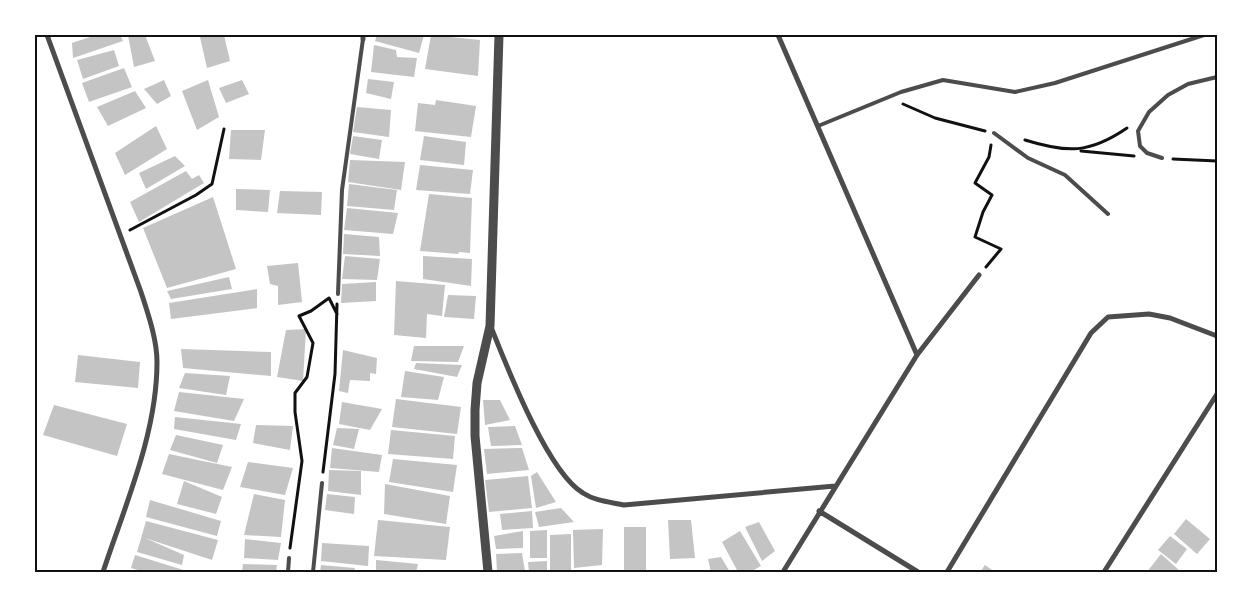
<svg xmlns="http://www.w3.org/2000/svg" width="1252" height="607" viewBox="0 0 1252 607" font-family="'PT Sans',sans-serif">
<style>
.building{fill:#c4c4c4}
.lines{fill:none;stroke-linecap:round;stroke-linejoin:round}
.path{stroke:#111;stroke-width:3}
.service{stroke:#4c4c4c;stroke-width:4}
.minor{stroke:#4c4c4c;stroke-width:5}
.tertiary{stroke:#4c4c4c;stroke-width:9}
.neatline{fill:none;stroke:#111;stroke-width:2}
</style>
<rect width="100%" height="100%" fill="#fff"/>
<!-- building -->
<path class="building" d="M96 35H120L123 41 73 58 72 43Z
M128 35H145L155 61 134 67Z
M209 35H224L230 61 207 68 200 37Z
M377 35H424L419 53 375 41Z
M431 35 480 40 478 76 425 69Z
M374 45 396 50 397 57 417 58 414 77 371 72Z
M114 50 119 66 83 79 77 60Z
M124 68 132 87 89 102 82 83Z
M368 79 394 82 391 99 366 93Z
M164 80 171 96 157 104 144 89Z
M208 80 219 117 197 130 182 91Z
M242 80 249 94 226 103 219 88Z
M135 91 146 108 108 126 97 107Z
M436 100 476 106 471 137 415 131 418 103 435 105Z
M357 107 391 110 389 137 353 132Z
M156 126 167 149 125 175 115 153Z
M231 130H265L261 160 229 159Z
M353 136 382 140 379 159 350 154Z
M424 136 466 142 464 165 420 160Z
M175 156 185 166 146 189 139 173Z
M350 160 405 162 401 190 348 182Z
M420 165 473 170 470 194 416 190Z
M186 171 192 179 199 175 204 183 139 222 130 202Z
M349 184 397 190 394 210 347 206Z
M236 189 270 190 268 212 236 210Z
M280 191 322 192 321 215 277 213Z
M429 194 472 198 470 253 459 252 458 254 420 251Z
M213 197 236 269 167 288 143 228Z
M347 208 398 213 393 234 344 230Z
M344 234 379 237 380 256 343 254Z
M345 256 380 259 377 280 342 279Z
M423 256 472 259 471 286 423 279Z
M298 263 302 302 278 305V286L270 284 267 266Z
M229 277 232 289 171 299 167 291Z
M396 281 445 285 442 316 427 314 426 338 394 335Z
M376 282V301L341 303 342 284Z
M257 289V308L171 319 169 303Z
M448 295 476 296 474 319 444 317Z
M306 329 303 381 277 377 286 330Z
M414 346H464L458 362 411 361Z
M181 349 271 352V376L183 368Z
M343 350 377 358 376 374 370 373V381L350 380 348 393 339 391Z
M78 355 140 362 138 388 75 382Z
M416 363 462 365 457 377 414 369Z
M405 371 444 377 438 400 401 397Z
M185 373 230 376 226 395 179 388Z
M179 392 244 399 234 421 174 411Z
M396 399 461 407 457 434 392 427Z
M483 400H500L510 420 485 425Z
M342 402 382 409 370 430 339 424Z
M54 405 127 424 117 456 43 435Z
M175 417 241 424 236 440 174 429Z
M256 425 293 426 290 450 253 443Z
M515 426 522 445 491 446 488 427Z
M337 428 359 429 354 449 333 445Z
M391 430 455 436 453 459 388 454Z
M176 435 223 445 217 463 170 450Z
M332 448 382 455 379 472 330 468Z
M522 448 529 470 487 474 484 449Z
M169 454 232 467 223 490 162 474Z
M393 459 457 465 453 492 389 482Z
M248 462 293 468 285 495 240 487Z
M329 470 361 471V495L328 491Z
M537 472 556 502 536 508 531 476Z
M528 476 532 508 489 512 485 480Z
M184 481 222 497 216 514 177 504Z
M385 484 450 496 446 524 384 514Z
M254 494 285 500 281 537 244 535Z
M327 494 355 497 354 514 325 510Z
M150 500 221 521 217 536 146 517Z
M561 508 574 522 539 527 535 512Z
M532 511 533 528 502 530 500 514Z
M1186 519 1210 539 1197 554 1174 534Z
M378 520 450 527 446 560 374 556Z
M668 520H691L695 558 670 559Z
M146 521 218 540 212 560 145 538 184 555 182 565 137 552Z
M759 522 775 551 762 561 745 527Z
M624 527H646V572H624Z
M603 529 602 565 574 568 573 530Z
M547 530V558H530V531Z
M523 531V548L496 549 494 536Z
M740 531 761 566 750 572H738L722 542Z
M571 534V572H550V535Z
M1170 536 1187 549 1176 564 1158 550Z
M245 539 281 543 278 560 244 558Z
M322 543 369 546 368 566 321 561Z
M522 553 525 571 497 572 496 554Z
M1161 554 1181 572H1147Z
M135 555 190 572H144L131 568Z
M721 557 730 572H711L708 559Z
M376 560 418 564 416 572H376Z
M547 561V572H529L528 562Z
M243 564 277 565 276 572H242Z
M321 565 355 568 354 572H320Z
M985 565 995 572H980Z"/>
<g class="lines">
<!-- path -->
<path class="path" d="M903 104 935 118 985 131
M1025 140C1067 153 1089 154 1127 128
M1081 151 1134 156
M1173 159 1217 161
M130 230 196 195 212 184 224 129
M986 267 1001 249 975 237 983 212 992 195 975 183 989 157 991 145
M323 472 335 374 337 304
M290 548 302 461 295 412V393L307 377 313 343 299 316 311 311 329 298 337 314"/>
<!-- service -->
<path class="service" d="M818 126 901 92 943 80 1015 92 1055 83 1204 35
M994 133 1028 158 1065 175 1108 214
M1162 158 1147 153 1140 146 1138 131 1149 112 1168 95 1188 84 1217 77
M338 294 342 190 363 39
M288 572 289 558
M313 572 322 483"/>
<!-- minor -->
<path class="minor" d="M47 35 141 292C148 314 157 339 157 362 157 434 125 505 103 572
M363 35V39
M778 35 917 355
M491 327C507 367 548 473 583 493 595 501 610 502 624 505L835 486
M819 511 918 572
M783 572 917 355 979 275
M947 572 1091 333 1108 317 1149 314 1170 318 1217 336
M1104 572 1217 394"/>
<!-- tertiary -->
<path class="tertiary" d="M488 572 475 436V410L477 383 490 326 499 35"/>
</g>
<!-- border -->
<rect width="1252" height="607" fill="none" stroke="#ffffff" stroke-width="72"/>
<rect x="36" y="36" width="1180" height="535" class="neatline"/>
</svg>
